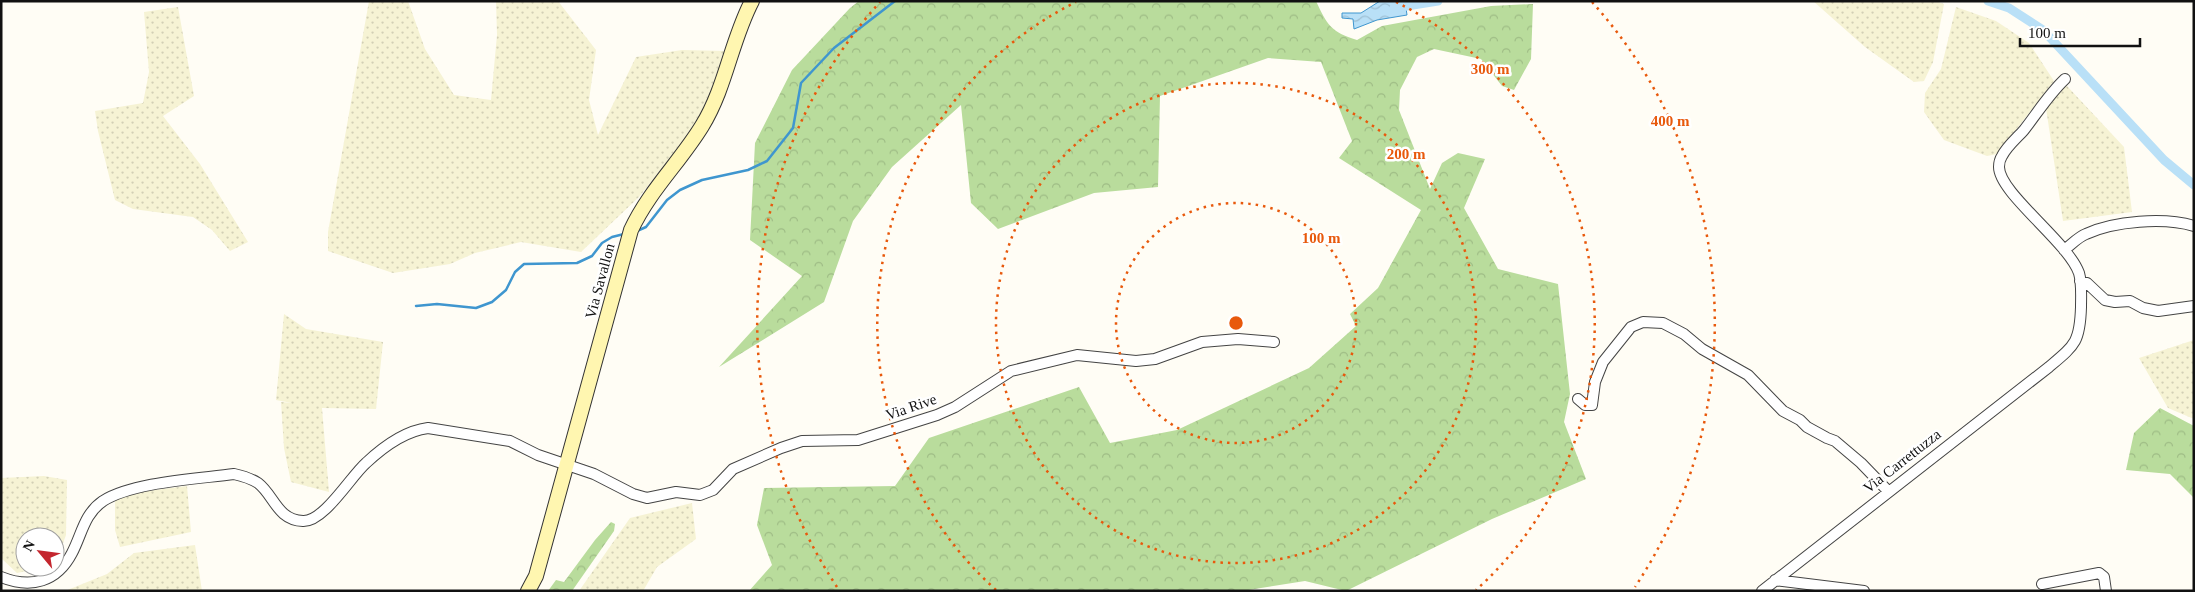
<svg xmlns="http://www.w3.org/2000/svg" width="2195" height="592" viewBox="0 0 2195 592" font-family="Georgia,serif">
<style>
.farmland{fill:url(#farmland-dots)}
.forest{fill:url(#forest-crowns)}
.water{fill:url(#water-waves);stroke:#3f96cf}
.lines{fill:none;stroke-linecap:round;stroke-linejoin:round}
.stream{stroke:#3f96cf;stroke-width:2.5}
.canal{stroke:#b9e0f7;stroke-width:9}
.street-casing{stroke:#444;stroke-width:12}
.secondary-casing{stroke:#333;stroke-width:16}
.street{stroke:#fff;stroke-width:10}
.secondary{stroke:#fff6b0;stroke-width:14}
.ring{fill:none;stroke:#e8590c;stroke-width:2.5;stroke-dasharray:2.5 5}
.labels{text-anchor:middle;stroke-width:5;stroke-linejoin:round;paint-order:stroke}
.street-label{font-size:15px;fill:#111;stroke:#fff}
.centre{fill:#e8590c;stroke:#fff;stroke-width:2.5}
.ring-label{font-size:15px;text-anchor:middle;font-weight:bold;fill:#e8590c;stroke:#fff;stroke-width:5;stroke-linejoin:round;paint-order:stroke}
</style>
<defs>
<pattern id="farmland-dots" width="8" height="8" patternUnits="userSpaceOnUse" patternTransform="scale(1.25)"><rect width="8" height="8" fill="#f6f3d4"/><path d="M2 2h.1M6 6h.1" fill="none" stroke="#d2cfb5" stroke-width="1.8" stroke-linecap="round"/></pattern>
<pattern id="forest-crowns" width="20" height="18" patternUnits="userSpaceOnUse" patternTransform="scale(1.25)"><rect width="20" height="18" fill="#b9dc9c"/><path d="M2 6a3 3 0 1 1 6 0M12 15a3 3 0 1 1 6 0" fill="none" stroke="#9ebc85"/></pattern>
<pattern id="water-waves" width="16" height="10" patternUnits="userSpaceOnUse" patternTransform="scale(1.25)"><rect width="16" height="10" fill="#b9e0f7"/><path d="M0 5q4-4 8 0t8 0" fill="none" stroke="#9ebfd3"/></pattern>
</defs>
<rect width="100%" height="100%" fill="#fffdf5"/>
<!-- farmland -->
<path class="farmland" d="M369 1H408L425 49 454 95 491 100 497 35 496 1H558L596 50 589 100 598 135 636 57 682 50 726 51 701 119 639 197 581 252 521 242 475 253 450 264 393 273 328 251V232Z
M1813 1H1935L1944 4 1933 62 1924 81 1914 82 1865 47Z
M178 7 194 96 163 116 200 164 248 242 230 251 212 230 193 217 133 209 115 200 98 131 95 111 143 103 149 72 144 12Z
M1956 7 1996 21 2029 43 2054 81 1997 154 1987 156 1944 140 1924 112 1925 93 1941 69Z
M2067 86 2124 147 2132 212 2063 221 2046 108 2062 87Z
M284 314 306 329 383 342 376 409 322 408 329 492 291 482 284 448 281 402 292 403 276 400Z
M2194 340V419L2168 408 2139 358Z
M44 476 67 480 66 535 55 565V537H25V567H45L17 573 1 558V478Z
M187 486 191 532 120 547 115 530V500L131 493Z
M692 503 696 539 657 567 643 591H579L630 518Z
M195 545 202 591H65L107 574 134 553Z"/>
<!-- forest -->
<path class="forest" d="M859 1H1316C1327 25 1331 32 1357 40L1382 26 1491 6 1533 4 1531 59 1514 90 1502 86 1481 59 1434 49 1417 57 1400 90 1399 110 1430 189 1442 163 1458 153 1485 159 1464 208 1498 269 1558 284 1570 394 1564 422 1586 479 1492 519 1346 591 1305 581 1242 591H749L772 565 757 525 764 488 895 486 929 438 1079 387 1110 443 1177 430 1309 368 1356 326 1350 314 1378 288 1421 210 1339 158 1352 141 1321 62 1268 58 1160 96 1158 187 1094 193 998 229 971 203 961 105 892 167 853 221 824 302 719 367 802 276 750 240 755 143 792 70 850 8Z
M2160 408 2194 426V498L2170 474 2126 470 2134 433Z
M611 522 615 524 614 531 572 591H548L556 580 564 582 595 540Z"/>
<!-- water -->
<path class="water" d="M1380 1H1405L1407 15 1377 20 1354 29 1353 19 1342 18V13H1361Z"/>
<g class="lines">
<!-- stream -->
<path class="stream" d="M637 231 646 227 667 200 680 190 702 180 748 170 767 161 793 128 801 83 834 48 895 1
M416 306 437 304 476 308 492 302 506 290 515 272 524 264 577 263 592 256 602 243 612 237 624 234"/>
<!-- canal -->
<path class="canal" d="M1988 1 2009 8 2043 30 2164 160 2194 185
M1394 8 1438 1"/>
<!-- street casing -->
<g class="street-casing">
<path id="street" d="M2064 250C2071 245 2078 237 2086 234 2114 221 2164 217 2194 226
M2080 281 2087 283 2105 300 2115 302 2130 301 2143 308 2158 311 2194 306
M1578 399 1585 405H1592L1595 382 1603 362 1631 327 1643 322 1663 323 1684 334 1702 349 1748 375 1783 411 1800 420 1807 427 1827 438 1835 441 1861 463 1888 491
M1 577C31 589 57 582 72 553 82 534 84 514 103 501 133 482 197 479 234 474 243 476 250 478 258 483 274 495 277 520 303 521 324 522 351 476 366 463 383 447 404 431 428 428L510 441 538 455 594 474 633 494 647 498 676 492 700 495 713 490 733 469 781 448 802 441 858 440 937 415 955 407 1011 371 1077 355 1136 361 1155 359 1202 342 1238 339 1274 342
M1775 580 1864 591
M2042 584 2099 573 2104 577 2106 591
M1762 591 2049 367C2075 345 2080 342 2081 307 2081 296 2082 283 2079 273 2068 242 1999 193 1999 167 1999 164 2000 159 2002 156 2007 146 2017 138 2024 130 2038 112 2049 94 2065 79"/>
</g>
<!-- secondary casing -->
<g class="secondary-casing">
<path id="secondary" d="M528 591 536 576 631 230C649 191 680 162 702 126 726 87 731 41 752 1"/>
</g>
<!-- street -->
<use href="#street" class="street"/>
<!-- secondary -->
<use href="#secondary" class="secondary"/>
</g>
<!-- distance rings -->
<g class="ring">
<circle cx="1236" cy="323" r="120"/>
<circle cx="1236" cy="323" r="240"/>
<path d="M996 590A359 359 0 0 1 1076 2M1396 2A359 359 0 0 1 1476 590"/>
<path d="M837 587A479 479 0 0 1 880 2M1592 2A479 479 0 0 1 1635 587"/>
</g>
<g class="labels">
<!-- street labels -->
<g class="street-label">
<text transform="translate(600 281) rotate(-75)" y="5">Via Savallon</text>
<text transform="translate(911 407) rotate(-19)" y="5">Via Rive</text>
<text transform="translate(1902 461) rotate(-38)" y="5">Via Carrettuzza</text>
</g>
</g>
<circle cx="1236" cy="323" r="8" class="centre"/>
<g class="ring-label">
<text x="1490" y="74">300 m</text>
<text x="1670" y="126">400 m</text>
<text x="1406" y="159">200 m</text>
<text x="1321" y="243">100 m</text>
</g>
<!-- border -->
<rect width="2195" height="592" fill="none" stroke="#111111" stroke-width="5"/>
<!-- north arrow -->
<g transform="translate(40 552) rotate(299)"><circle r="24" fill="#ffffff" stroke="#a0a0a0"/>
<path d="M0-4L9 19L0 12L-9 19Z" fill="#c4262e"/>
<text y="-8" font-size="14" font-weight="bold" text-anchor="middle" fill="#111111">N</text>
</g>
<!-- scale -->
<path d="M2020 38v8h120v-8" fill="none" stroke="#111111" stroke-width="2.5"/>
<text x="2028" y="38" font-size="15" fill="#111111" stroke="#ffffff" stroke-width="4" paint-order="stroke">100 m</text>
</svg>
